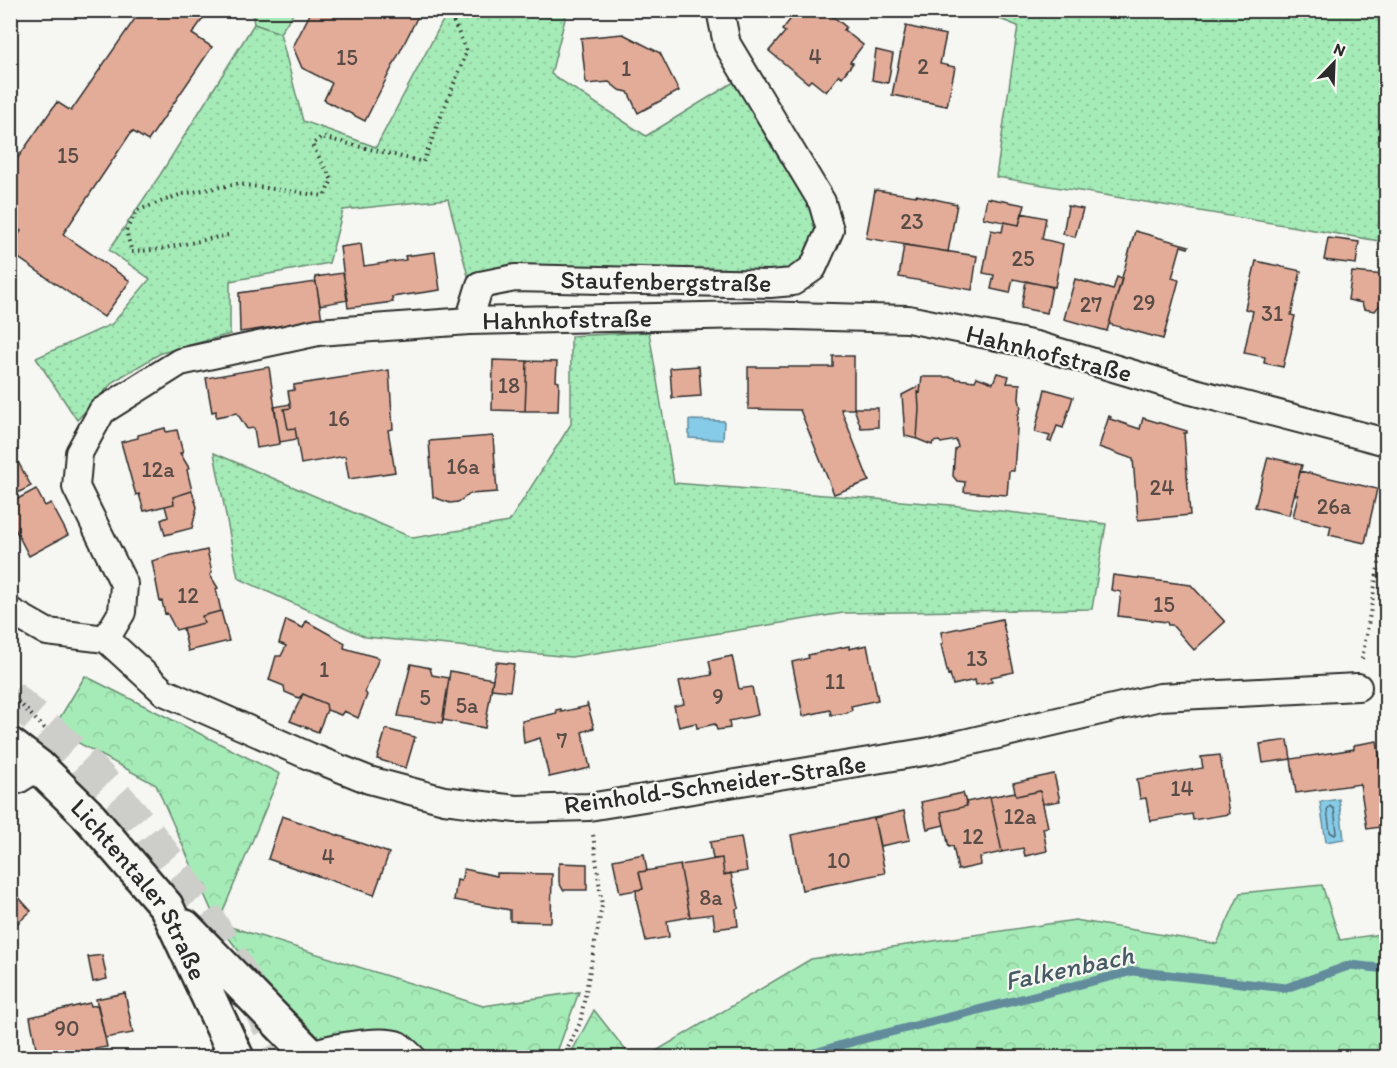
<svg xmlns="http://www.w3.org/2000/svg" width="1397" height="1068" viewBox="0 0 1397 1068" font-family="Itim,sans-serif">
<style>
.grass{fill:#a5ebb7;stroke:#688b71;stroke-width:1.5}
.forest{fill:url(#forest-crowns);stroke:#688b71;stroke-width:1.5}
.garden{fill:url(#garden-dots);stroke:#688b71;stroke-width:1.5}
.water{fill:#86cbe7;stroke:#628b9c;stroke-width:1.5}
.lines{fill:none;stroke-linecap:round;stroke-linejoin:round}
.shore{stroke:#4f6b76;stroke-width:1.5}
.stream{stroke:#628b9c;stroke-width:9}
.building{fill:#e3ac99;stroke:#2b2b2b;stroke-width:1.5}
.primary-tunnel{stroke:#cdcdca;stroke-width:33;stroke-dasharray:33 16;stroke-linecap:butt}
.service-casing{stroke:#2b2b2b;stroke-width:16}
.minor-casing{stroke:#2b2b2b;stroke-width:30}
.secondary-casing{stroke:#2b2b2b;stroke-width:38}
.path{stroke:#2b2b2b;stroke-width:4;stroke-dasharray:1.5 4.5;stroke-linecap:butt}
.service{stroke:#f6f6f2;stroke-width:12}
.minor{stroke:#f6f6f2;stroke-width:26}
.secondary{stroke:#f6f6f2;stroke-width:33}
.labels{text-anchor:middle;stroke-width:4.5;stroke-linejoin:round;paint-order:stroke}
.number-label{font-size:22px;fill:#594b46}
.street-label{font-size:26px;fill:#2b2b2b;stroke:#f6f6f2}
.water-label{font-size:27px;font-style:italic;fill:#465b63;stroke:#f6f6f2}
</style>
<defs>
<pattern id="forest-crowns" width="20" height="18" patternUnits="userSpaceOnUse" patternTransform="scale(1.5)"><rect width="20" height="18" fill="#a5ebb7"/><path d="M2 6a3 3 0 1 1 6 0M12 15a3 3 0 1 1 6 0" fill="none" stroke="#8eca9e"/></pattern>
<pattern id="garden-dots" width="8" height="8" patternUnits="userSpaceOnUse" patternTransform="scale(1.5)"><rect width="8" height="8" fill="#a5ebb7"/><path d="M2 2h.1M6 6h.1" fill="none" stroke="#8eca9e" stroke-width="1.8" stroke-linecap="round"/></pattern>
</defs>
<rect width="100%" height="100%" fill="#f6f6f2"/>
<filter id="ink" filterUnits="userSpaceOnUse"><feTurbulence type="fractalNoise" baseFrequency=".0167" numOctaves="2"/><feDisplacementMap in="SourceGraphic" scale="12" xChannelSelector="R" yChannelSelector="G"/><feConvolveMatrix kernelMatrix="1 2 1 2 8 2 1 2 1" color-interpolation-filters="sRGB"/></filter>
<g filter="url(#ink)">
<!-- grass -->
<path class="grass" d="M252 11H295L280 33 254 24Z"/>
<!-- forest -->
<path class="forest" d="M85 676 280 774 218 923 483 1006 579 992 557 1052 551 1058 423 1057 312 1045 217 923 156 785 53 729Z
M1322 885 1340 940 1386 933V1057H646L811 959 1075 920 1217 944 1240 893Z
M594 1010 631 1057H569Z"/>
<!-- garden -->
<path class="garden" d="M448 11H567L551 74 646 136 737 80 830 230 793 282 468 276 448 199 343 210 329 263 230 281V334L161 353 114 381 77 420 36 358 112 324 150 279 109 250 160 175 254 24 280 33 303 121 376 147Z
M979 11H1386V242L996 177 1018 26Z
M649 332 674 483 951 505 1106 524 1092 609 843 613 571 657 366 637 238 578 214 453 413 538 509 522 571 424V336Z"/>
<!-- water -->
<path class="water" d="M689 420 724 421 723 440 689 438Z
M1339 799 1344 839 1326 842 1320 802Z"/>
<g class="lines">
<!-- shore -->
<path class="shore" d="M1330 806 1334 809 1337 832 1335 835 1330 832 1327 810Z"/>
<!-- stream -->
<path class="stream" d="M798 1058 855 1041 1133 971 1286 988 1351 965 1386 969"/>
</g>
<!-- building -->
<path class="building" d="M135 10H209L192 34 212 47 148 141 132 131 63 234 130 281 104 317 10 252V247L21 231 10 224V169L57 102 71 111 139 13Z
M312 10H421L365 121 324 100 332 83 302 68 293 47Z
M801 10H821L828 16 830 14 846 27 844 30 863 45 850 62 853 63 842 77 839 75 826 92 811 80 808 83 769 51 785 32 782 30 793 16 795 17Z
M906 26 946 35 940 64 955 67 947 106 892 95Z
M623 34 660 53 679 91 638 113 628 92 619 90 609 82 586 84 581 38Z
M876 50 893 54 888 83 872 80Z
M875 190 916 196V195L957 204 948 252 866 238Z
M987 198 1025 205 1019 225 983 218Z
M1068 206 1083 209 1075 237 1063 234Z
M1022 213 1046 218 1042 239 1063 244 1055 287 1013 279 1010 293 991 289 994 275 983 273 991 230 1002 232 1004 222 1019 225Z
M1135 231 1189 246 1188 248 1181 246 1172 278 1179 280 1163 339 1109 324Z
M1328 238 1359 242 1356 264 1324 260Z
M361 244 364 266 406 260 405 256 435 252 440 290 392 297 393 302 348 308 340 247Z
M904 245 977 256 972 290 899 277Z
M1256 261 1301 271 1291 315 1295 316 1283 367 1264 363 1265 357 1244 353 1253 311 1245 309Z
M1352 272 1385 275 1386 277V307L1379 306 1375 311 1364 309 1362 303 1348 300Z
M343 273 348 300 320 305 315 277Z
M1117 277 1122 279 1107 331 1064 319 1075 279 1113 290Z
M1026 281 1052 287 1047 313 1021 308Z
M316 282 322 320 240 332 239 293Z
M833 356H854V409H841L869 481 834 494 800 410 748 409V367H833Z
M493 360 527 361 525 411 492 410Z
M527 361 557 362 556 381 559 382 558 411H525Z
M699 366 701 396 672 398 670 368Z
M269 367 280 444 257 448 254 428 247 429 237 413 216 417V411L212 412 206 378Z
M389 370 393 429 388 430 395 472 349 479 345 456 301 464 295 428 288 429 284 409 291 408 288 391 294 390V385Z
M997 373 1009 376 1007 383 1020 384 1019 399 1021 408 1018 415 1014 471H1009L1007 495 964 492 965 482 957 481 953 476 955 449 958 447 956 440 941 443 939 441 933 442 932 445 917 439 919 409 918 392 920 393 922 377H952L957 379 975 381 977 377 993 383Z
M921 385 920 393 918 392 919 409 917 439 905 436 902 395Z
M1045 389 1073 397 1063 428 1057 426 1051 442 1048 441 1050 436 1035 432Z
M290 404 291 408 284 409 288 429 295 428 297 439 280 442 274 407Z
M854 408H878V427L861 428Z
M1109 416 1111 417 1110 419 1140 429 1143 418 1187 431V433H1184L1190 515 1138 520 1133 459 1099 447Z
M165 428 166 432 177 430 183 453H180L189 468 187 470 192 491 173 497 174 504 144 511 139 494 136 495 132 482 121 442 138 438V435Z
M493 436 497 492 470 494 458 502 450 503 433 497 429 441Z
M1268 457 1302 465 1289 515 1255 507Z
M17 460 31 486 10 497V464Z
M1300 471 1377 489 1365 543 1329 535 1331 526 1293 517 1298 495H1295Z
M36 489 45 506 51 503 68 535 29 556 13 525 10 526V503Z
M192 491 197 507 192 528 165 535 161 520 168 517 165 506 174 504 173 497Z
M207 550 212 572 210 575 218 588 216 589 221 611 202 616 204 623 176 630 167 613 165 614 162 601 160 602 152 561 172 555 189 552 190 554Z
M1113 575 1191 585 1225 622 1194 650 1172 625H1168L1167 622 1118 616 1121 592 1111 590Z
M221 611 229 641 188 651 183 628 204 623 202 616Z
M1002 619 1014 672 991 677 992 682 976 685 975 680 953 685 950 674 948 675 941 644 943 643 941 632Z
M286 620 303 628 306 621 345 643 344 648 379 658 365 692 367 695 358 718 344 711 341 715 327 710 326 704 303 694 299 698 285 692 284 686 269 680 276 656H281L286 646 279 643Z
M867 645 878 700 851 706 852 710 847 713 831 715 830 710 803 716 792 662 809 658 808 655 849 646V649Z
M732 656 739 689 752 687 758 715 729 721 730 728 717 730 715 724 697 728 696 723 679 727 674 706 684 704 679 681 712 675 709 661Z
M496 662 514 664 510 691 491 689Z
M411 664 430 668 432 675 449 678 442 723 398 716Z
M450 671 493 679 485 728 443 720Z
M303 694 326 704 327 710 318 732 290 721Z
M587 703 594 728 582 732 590 768 549 777 540 738 524 743 522 721 557 713 556 710 561 709V712L588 706Z
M386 729 415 737 406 768 377 759Z
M1288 740 1291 759 1263 763 1260 744Z
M1377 741 1383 780 1386 779V826L1367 829 1360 784 1296 793 1291 759 1354 749V745Z
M1220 755 1229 814 1193 820 1192 814 1150 821 1146 798 1140 799 1137 779 1203 768 1201 757Z
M1054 774 1060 801 1043 804 1040 791 1016 796 1013 783Z
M1040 791 1048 827 1043 828 1047 851 1025 856 1023 848 1002 852 990 797 1015 792 1016 796Z
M963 793 967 806 941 812 944 825 927 829 921 802Z
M990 797 1002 852 980 857 981 865 958 870 953 846 949 847 941 812 967 806 966 802Z
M904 811 910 840 880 846 874 818Z
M282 816 389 853 374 895 268 859Z
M874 818 885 873 802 890 791 835Z
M741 837 747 871 724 875 722 858 713 859 710 842Z
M644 854 647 871 639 872 643 889 620 893 613 860Z
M722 858 724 875 731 873 733 885H734L739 908 736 909 738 926 715 929 713 914 690 917 680 865Z
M559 863 587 864V890H563L559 882Z
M680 865 690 917 667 921 669 937 646 941 637 903 636 890 643 889 639 872Z
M464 869 497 876V873L552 874 551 922 510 921V910L454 900 457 880 461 881Z
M10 891H13L31 911 10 930Z
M102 955 107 979 93 982 88 957Z
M125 993 133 1033 105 1038 96 999Z
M90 1003 91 1006 98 1005 107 1047 87 1050 88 1053 76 1056V1054L63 1057V1055L38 1058 30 1017Z"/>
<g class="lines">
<!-- primary-tunnel -->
<path class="primary-tunnel" d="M10 696C39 720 68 746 95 773 174 855 235 954 284 1058"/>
<!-- service casing -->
<g class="service-casing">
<path id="service" d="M208 1058 216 1055 231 1046"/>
</g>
<!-- minor casing -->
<g class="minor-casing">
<path id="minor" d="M469 321 480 285 515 278 770 284 793 282 813 268 830 230 822 202 727 44 720 10
M10 611 47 632 106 639 122 612 124 584 76 487 79 453 102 411 180 362 318 332 469 321 751 315 908 319 1036 345 1191 391 1386 442
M106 639 164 692 309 756 369 780 444 800 516 809 589 807 930 751 1160 697 1358 687
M10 781 18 780 39 767
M305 1058C319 1048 382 1038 398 1045 403 1048 409 1054 413 1058"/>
</g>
<!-- secondary casing -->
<g class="secondary-casing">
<g id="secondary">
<path id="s1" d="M10 745 39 767 86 813 166 906 237 1058"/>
<path d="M185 927 313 1058"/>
</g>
</g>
<!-- path -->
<path class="path" d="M228 235 161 249 132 252 126 231 136 211 182 194 237 184 324 196 332 180 312 145 321 137 423 162 467 51 448 10
M1362 659 1386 523
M10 693 45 729
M563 1058 580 1023 602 906 593 834"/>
<!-- service -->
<use href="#service" class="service"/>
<!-- minor -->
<use href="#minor" class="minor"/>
<!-- secondary -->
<use href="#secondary" class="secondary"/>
</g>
</g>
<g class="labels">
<!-- number labels -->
<g class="number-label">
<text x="815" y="64">4</text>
<text x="347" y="65">15</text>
<text x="923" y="74">2</text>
<text x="626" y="76">1</text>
<text x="68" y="163">15</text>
<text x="912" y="229">23</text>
<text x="1023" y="266">25</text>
<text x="1144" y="310">29</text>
<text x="1091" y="312">27</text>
<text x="1272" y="321">31</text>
<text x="509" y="393">18</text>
<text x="339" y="426">16</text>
<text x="463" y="474">16a</text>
<text x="158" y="477">12a</text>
<text x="1162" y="495">24</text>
<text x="1334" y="514">26a</text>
<text x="188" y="603">12</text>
<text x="1164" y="612">15</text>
<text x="977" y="666">13</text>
<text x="324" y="677">1</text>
<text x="835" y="689">11</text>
<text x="718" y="704">9</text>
<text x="425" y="705">5</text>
<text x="467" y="713">5a</text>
<text x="562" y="748">7</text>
<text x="1182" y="796">14</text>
<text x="1020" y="824">12a</text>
<text x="973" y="844">12</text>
<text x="328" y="864">4</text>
<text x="839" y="868">10</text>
<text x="711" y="905">8a</text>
<text x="67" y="1036">90</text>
</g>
<!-- street labels -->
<g class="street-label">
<text transform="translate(666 281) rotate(1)" y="9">Staufenbergstraße</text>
<text transform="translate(567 319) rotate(-1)" y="9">Hahnhofstraße</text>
<text transform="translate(1049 353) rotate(14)" y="9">Hahnhofstraße</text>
<text transform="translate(715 784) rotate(-8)" y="9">Reinhold-Schneider-Straße</text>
<text dy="9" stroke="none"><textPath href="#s1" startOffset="196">Lichtentaler Straße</textPath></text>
</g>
<!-- water labels -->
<g class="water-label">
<text transform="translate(1069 968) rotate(-12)" y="9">Falkenbach</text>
</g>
</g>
<!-- margin -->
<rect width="1397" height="1068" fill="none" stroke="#f6f6f2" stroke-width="36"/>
<rect x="18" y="18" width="1361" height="1032" fill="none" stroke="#2b2b2b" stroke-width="2" filter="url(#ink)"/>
<!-- north arrow -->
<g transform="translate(1334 63) rotate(23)" stroke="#f6f6f2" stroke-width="4.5" paint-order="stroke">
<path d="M0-4.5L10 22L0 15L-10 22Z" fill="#2b2b2b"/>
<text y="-9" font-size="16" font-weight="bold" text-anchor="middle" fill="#2b2b2b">N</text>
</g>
</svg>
